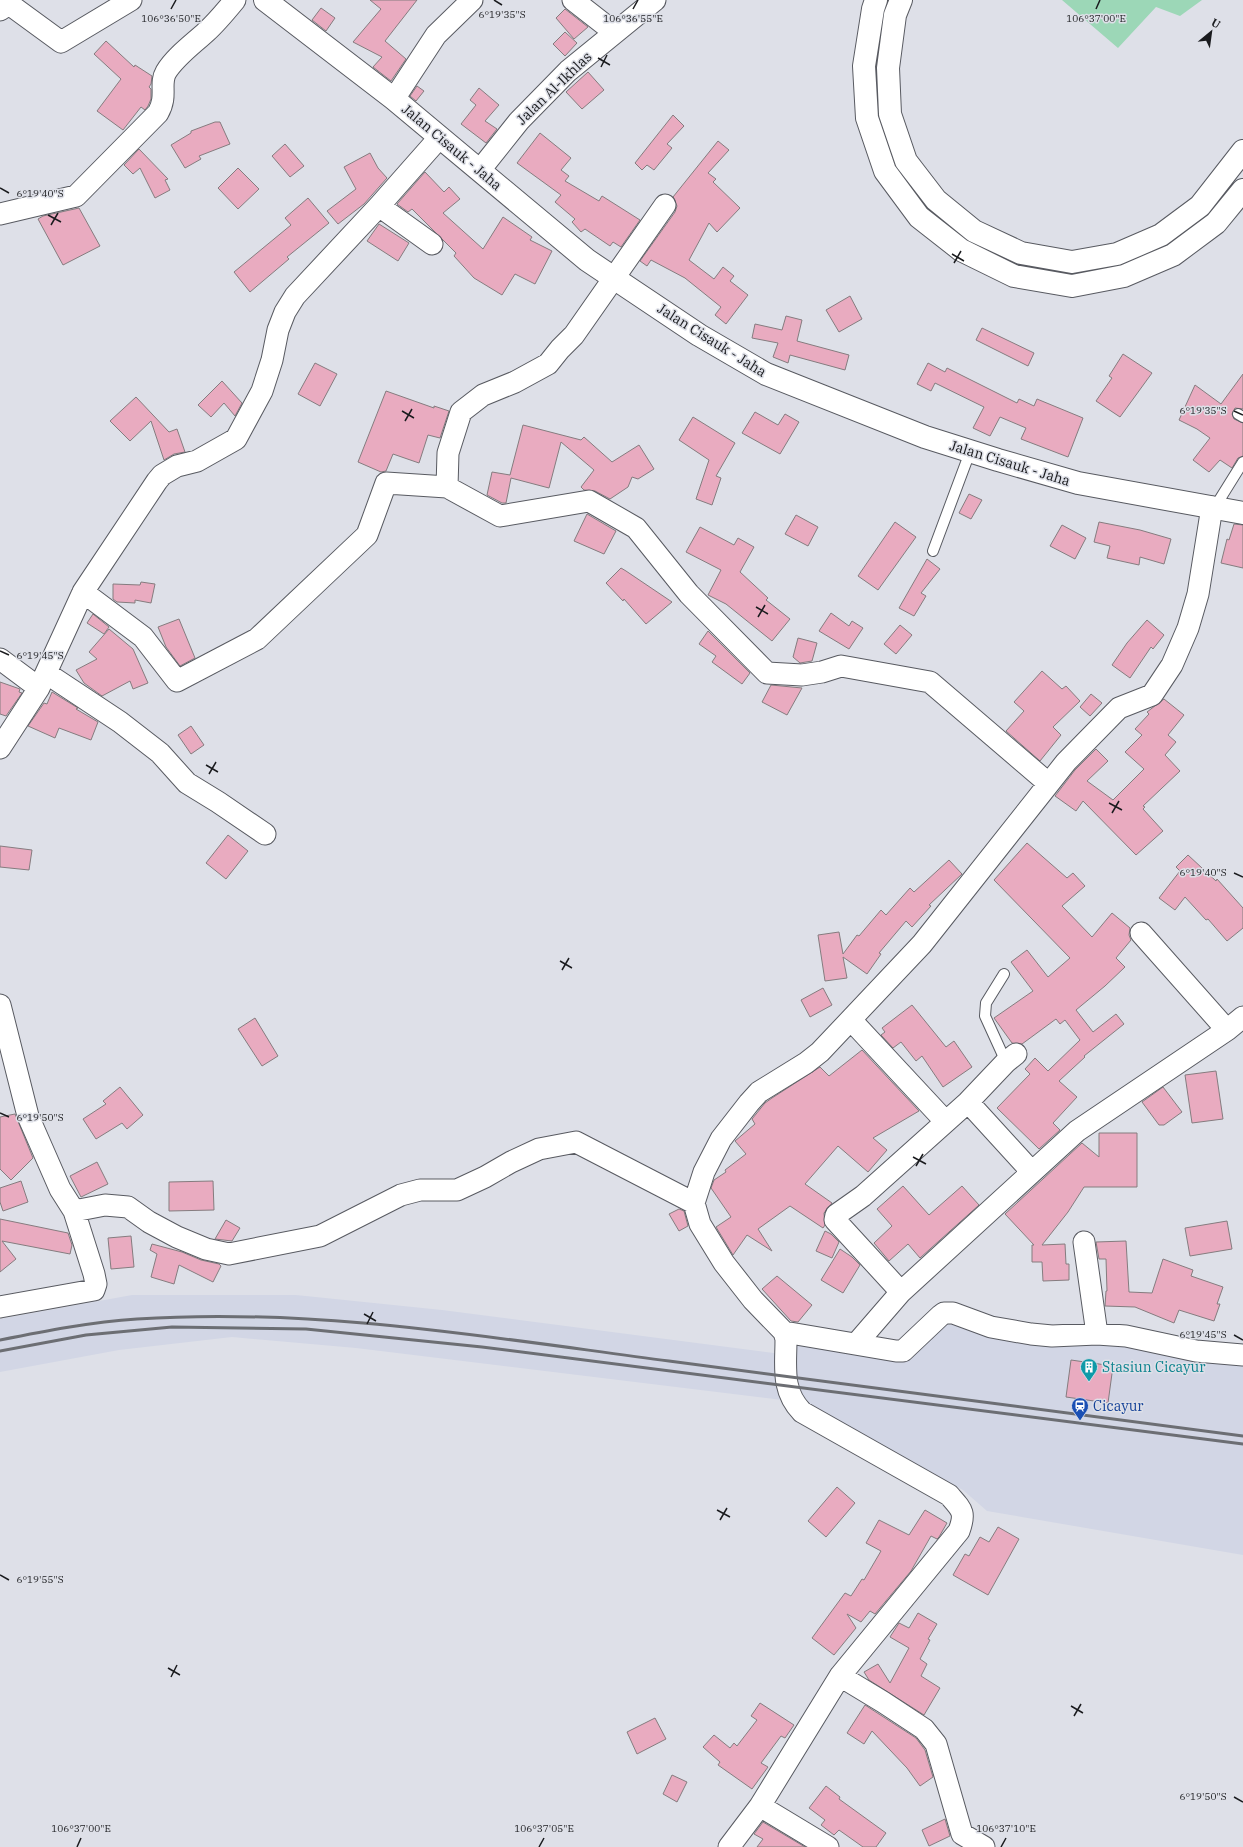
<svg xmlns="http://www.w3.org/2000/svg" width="1243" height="1847" viewBox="0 0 1243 1847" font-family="'IBM Plex Serif',serif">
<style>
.built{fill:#d2d6e5}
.green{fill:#9cd7b7}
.building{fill:#e9abc0;stroke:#857c7f}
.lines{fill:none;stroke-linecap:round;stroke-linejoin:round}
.lane-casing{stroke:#585a61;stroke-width:12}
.street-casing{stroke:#585a61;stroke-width:23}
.primary-casing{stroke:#585a61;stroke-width:24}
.highway-casing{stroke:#585a61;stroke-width:24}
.lane{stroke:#fff;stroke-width:10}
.street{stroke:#fff;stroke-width:21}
.primary{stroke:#fff;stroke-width:22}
.highway{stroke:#fff;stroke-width:22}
.rail{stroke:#6c6e73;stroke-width:3}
.ticks{fill:none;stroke:#1a1b1e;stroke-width:1.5}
.labels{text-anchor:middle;stroke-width:3;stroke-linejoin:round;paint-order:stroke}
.street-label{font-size:14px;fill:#1a1b1e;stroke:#dee0e8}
.culture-label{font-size:14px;fill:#0d838f;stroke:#dee0e8;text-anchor:start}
.transit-label{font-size:14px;fill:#164399;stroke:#dee0e8;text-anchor:start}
.ticks-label{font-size:10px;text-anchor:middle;fill:#1a1b1e;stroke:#dee0e8;stroke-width:3;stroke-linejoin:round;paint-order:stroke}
</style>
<rect width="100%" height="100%" fill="#dee0e8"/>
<!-- built -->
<path class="built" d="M132 1295H296L442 1310 789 1355 791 1336 900 1354 947 1316 1243 1353V1555L987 1511 963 1490 844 1427 807 1403 356 1348 232 1337 119 1350 0 1372V1319Z"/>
<!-- green -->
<path class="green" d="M1062 0H1202L1180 16 1156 7 1118 48Z"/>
<!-- building -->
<path class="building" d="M370 0H417L385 41 406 59 391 81 373 67 382 57 353 42 381 9Z
M321 8 335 18 326 31 312 20Z
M565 9 588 27 574 39 556 18Z
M565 32 577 43 565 56 553 44Z
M106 41 134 67 135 65 152 76 151 84 149 87 151 89V99L148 106 145 110 141 107 123 130 97 111 121 79 94 54Z
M588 72 604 90 582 109 566 92Z
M417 86 424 91 416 101 410 96Z
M479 88 499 105 485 121 497 129 486 143 461 124 476 105 470 100Z
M673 115 684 126 667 144 672 148 654 170 647 165 642 170 635 163Z
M215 122H220L230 144 199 156 201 159 185 168 171 145 191 133V131Z
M540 133 571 158 561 170 569 176 565 181 599 201 602 196 640 220 621 247 613 242 610 246 585 229 581 232 572 222 575 219 555 202 561 195 517 163Z
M718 141 729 150 708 173 716 179 713 182 740 208 717 232 709 223 689 260 714 279 723 267 734 276 730 281 748 295 726 324 715 315 721 307 685 278 651 260 647 266 640 261 675 212 677 206 673 197Z
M285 144 304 166 290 177 272 156Z
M139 149 168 179 165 180 170 190 155 198 140 168 133 174 124 165Z
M370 153 378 168 387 178 364 204 338 224 327 211 356 189 344 167Z
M238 168 259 189 238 209 218 188Z
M425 172 444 192 449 187 460 199 443 213 483 249 503 217 532 237 530 240 552 251 535 284 515 274 502 295 474 278 454 256 456 253 412 209 408 212 397 204Z
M308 198 329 223 287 257 289 259 250 292 234 272 291 225 285 218Z
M79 208 100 246 63 265 38 219 43 216Z
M379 224 409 243 398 261 367 241Z
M850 296 862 319 839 332 826 310Z
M786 316 802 320 797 341 849 355 845 370 790 355 788 363 773 357 778 343 752 338 755 324 782 330Z
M982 328 1034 353 1028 366 976 340Z
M1123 354 1152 373 1120 417 1096 401 1112 378 1109 376Z
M315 363 337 374 320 406 298 394Z
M928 363 945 372 947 368 1017 403 1019 399 1034 406 1037 399 1083 418 1068 457 1021 439 1026 428 1000 417 990 436 973 428 984 407 935 383 931 391 917 384Z
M1243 374V409L1235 408 1232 414 1234 419 1243 423V456L1238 458 1232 468 1220 460 1209 472 1193 460 1210 438 1197 429 1179 420 1195 385 1221 404Z
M222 381 242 403 235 416 224 403 211 417 198 405Z
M386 391 434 408V406L449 411 440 438 428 435 419 463 393 454 386 471 381 472 358 462Z
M136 397 169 432 177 429 185 452 174 454 164 460 151 421 130 441 110 421Z
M755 412 778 425 785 414 799 422 780 454 742 433Z
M693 417 735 443 716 476 721 478 712 505 696 499 709 460 679 440Z
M523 425 581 440 584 437 612 462 639 445 654 469 638 479 632 477 628 487 610 499 595 491 584 490 581 487 594 470 561 442 549 488 511 478 506 503H502L487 495 492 472 510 475Z
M969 494 982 500 971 519 959 513Z
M587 514 616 531 604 554 574 541Z
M796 515 818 527 808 546 785 534Z
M895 522 916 537 878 590 858 576Z
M1099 522 1140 530 1171 539 1164 564 1140 557 1139 565 1107 558 1110 546 1094 542Z
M1234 524 1243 525V568L1221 563 1227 539 1229 540Z
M1062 525 1086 538 1075 559 1050 546Z
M700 527 734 545 738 538 754 547 740 572 768 598 766 600 790 619 772 641 726 604 708 595 721 570 686 552Z
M927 559 940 569 921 593 926 596 914 616 899 608Z
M621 568 626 571 672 602 646 624 624 599 623 601 606 583Z
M141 582 155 584 151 603 135 600V603L117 602 113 599V584L140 585Z
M831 613 849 626 852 621 863 628 849 649 819 631Z
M93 614 109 627 104 634 87 623Z
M179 619 195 658 180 666 166 647 158 627Z
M1147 620 1164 635 1153 649 1151 647 1130 678 1112 665 1127 643Z
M900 625 912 635 896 654 884 644Z
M109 629 133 649 148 683 133 689 130 681 102 696 84 683 76 670 97 659 89 652Z
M708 631 750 673 742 684 712 662 716 656 699 644Z
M798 638 817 643 812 661 800 663 793 657Z
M1042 671 1062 689 1066 686 1080 701 1053 727 1061 735 1040 761 1006 731 1024 711 1014 702Z
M0 682 20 689 19 692 22 693 6 716 0 714Z
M771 685 802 688 787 715 762 702Z
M52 692 78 708 76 709 98 722 91 740 59 728 55 738 28 726 44 703 47 704Z
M1091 694 1102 703 1090 716 1080 707Z
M1164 699 1184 715 1168 735 1176 742 1165 755 1180 771 1143 806 1145 807 1143 809 1163 831 1136 855 1083 801 1076 811 1055 796 1075 770 1096 749 1108 761 1087 781 1113 800 1144 769 1125 752 1142 735 1135 729 1149 714 1147 712Z
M191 726 204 745 191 754 178 735Z
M228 835 248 851 226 879 206 863Z
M1027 843 1067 878 1073 873 1085 886 1062 906 1092 937 1112 913 1130 928 1129 935 1131 940 1116 958 1125 967 1105 986 1076 1010 1093 1032 1116 1014 1124 1024 1084 1056 1085 1057 1059 1081 1077 1097 1053 1123 1060 1130 1039 1149 997 1108 1030 1074 1025 1069 1035 1058 1048 1071 1080 1040 1065 1020 1060 1024 1056 1019 1022 1044 1012 1043 994 1018 1033 991 1011 962 1027 950 1048 977 1070 958 994 880Z
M0 846 32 850 29 870 0 867Z
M1188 855 1216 881 1217 879 1243 908V928L1227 941 1208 919 1206 920 1185 897 1175 910 1159 898 1180 871 1176 867Z
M949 860 962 874 929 905 931 906 912 927 906 921 879 953 881 954 867 974 843 957 847 978 825 981 818 935 839 932 843 954 857 935 859 936 881 910 886 915 910 888 914 892Z
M823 988 832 1005 810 1017 801 1000Z
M912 1005 946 1047 954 1041 972 1067 943 1087 922 1056 916 1061 901 1042 893 1048 881 1035 885 1032 882 1028Z
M255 1018 278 1056 262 1066 238 1029Z
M862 1050 919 1111 873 1138 887 1150 868 1172 838 1146 805 1184 832 1203 824 1213 825 1225 823 1228 790 1206 758 1229 772 1251 747 1235 733 1255 716 1227 731 1217 711 1188 714 1180 726 1172 725 1170 746 1154 735 1141 755 1124 752 1119 765 1103 772 1098 820 1067 829 1076Z
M1216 1071 1223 1119 1192 1123 1185 1075Z
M120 1087 143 1115 127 1129 122 1123 96 1139 83 1119 106 1104 103 1101Z
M1163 1087 1182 1112 1164 1125H1159L1142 1102Z
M15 1114 33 1158 11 1180 0 1169V1117Z
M1099 1133H1137V1187H1084L1068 1212 1042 1245 1065 1244 1066 1264H1069V1280L1043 1281 1042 1262H1032V1245H1034L1005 1214 1082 1143 1099 1157Z
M97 1162 108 1184 81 1197 70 1176Z
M21 1181 28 1202 3 1211 0 1202V1188Z
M213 1181 214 1210 169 1211V1182Z
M903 1186 929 1215 962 1186 979 1205 920 1258 908 1244 889 1261 874 1243 892 1226 877 1209Z
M679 1209 684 1211 688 1226 679 1231 669 1214Z
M0 1219 68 1233 72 1245 70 1254 2 1241 16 1259 0 1272Z
M226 1220 240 1228 232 1241 215 1239Z
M1227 1221 1232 1249 1190 1256 1185 1228Z
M825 1231 831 1234 839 1242 832 1258 816 1251Z
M131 1236 134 1267 111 1269 108 1238Z
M1126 1241 1129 1292 1152 1293 1163 1259 1193 1270 1191 1276 1223 1287 1217 1304H1220L1214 1321 1179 1310 1174 1323 1135 1307 1105 1306 1106 1291H1107L1106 1259H1099L1096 1242Z
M152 1244 182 1252 201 1260 219 1264 221 1266 213 1282 179 1265 174 1284 151 1277 157 1254 150 1250Z
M840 1249 852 1257 860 1265 843 1293 821 1280Z
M777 1276 812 1305 798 1322 791 1321 762 1289Z
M1071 1360 1113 1366 1108 1403 1066 1397Z
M837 1487 855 1503 826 1537 808 1521Z
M925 1510 947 1523 939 1537 937 1539 931 1536 911 1571 875 1614 870 1611 861 1622 847 1614 856 1628 834 1655 812 1638 845 1593 851 1596 862 1579 864 1580 881 1551 866 1543 879 1520 909 1535Z
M998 1527 1019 1539 988 1595 953 1575 965 1554 969 1556 980 1537 989 1542Z
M918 1613 937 1624 928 1639 930 1640 920 1659 927 1664 921 1676 940 1688 924 1715 869 1680 864 1672 878 1664 890 1683 909 1648 890 1637 899 1623 909 1628Z
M760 1703 794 1725 785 1738 781 1736 761 1763 768 1767 752 1789 718 1765 720 1762 703 1747 714 1735 730 1748 734 1743 737 1746 757 1720 751 1716Z
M865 1705 916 1738 925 1750 933 1777 920 1786 907 1768 872 1731 864 1744 847 1733Z
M655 1718 666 1739 637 1754 627 1732Z
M672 1775 687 1782 677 1802 663 1794Z
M826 1786 840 1797 839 1799 886 1833 876 1847H863L839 1830 834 1835 821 1825 825 1820 809 1808Z
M945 1819 950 1836 929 1846 922 1830Z
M763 1822 805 1847H757L763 1839 754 1834Z"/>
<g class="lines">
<!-- lane casing -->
<g class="lane-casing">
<path id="lane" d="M1238 414 1243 417
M1215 507 1243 462
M933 551 970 452
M1004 974 986 1003 985 1016 1006 1062"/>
</g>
<!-- street casing -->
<g class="street-casing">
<path id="street" d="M573 0 614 32
M0 10 9 4 61 42 131 0
M394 99 436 35 472 0
M480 170 519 121 568 71 655 0
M379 206 432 244
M0 214 76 196 158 113C168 96 159 84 166 72 175 57 193 44 206 32 216 23 226 11 235 0
M447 487 448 453 461 412 483 395 515 382 548 364 560 349 574 335 665 205
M83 592 143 637 177 681 257 639 367 535 386 483 447 487 500 516 589 501 636 528 689 594 767 673 802 675 822 672 841 666 930 682 1048 783
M0 659 39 688
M46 673 120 722 160 753 187 783 218 802 265 834
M0 748 39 688 83 592 157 481 162 475 177 466 197 461 236 439 262 391 272 360 278 330 285 312 295 296 379 206 439 138
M1141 933 1227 1030
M0 1005 28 1116 60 1189 74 1211 105 1205 128 1207 149 1222 177 1237 206 1249 229 1254 320 1236 401 1195 420 1190H457L485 1177 511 1162 539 1149 576 1142 694 1203
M851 1020 945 1121
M968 1102 1031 1171
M1084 1242 1097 1334
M901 1292 835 1220 836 1215 863 1196 968 1102 1006 1062 1016 1054
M0 1307 94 1290 96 1284 94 1274 74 1211
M784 1332 896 1351H903L940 1316 944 1313H953L991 1327 1031 1334 1052 1336 1097 1334 1126 1336 1196 1351 1243 1355
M856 1344 901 1292 1077 1131 1227 1030 1243 1017
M840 1676 883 1702 924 1729 936 1744 962 1834 984 1847
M760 1806 828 1847
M729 1847 760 1806 840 1676 959 1531C966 1512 962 1510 949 1495L802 1412C781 1390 786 1367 786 1339L784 1332 753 1300 724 1263 700 1224 694 1203 704 1172 721 1139 749 1103 759 1092 806 1063 820 1052 922 944 1066 762 1119 708 1152 695 1172 665 1188 628 1198 594 1212 507"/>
</g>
<!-- primary casing -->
<g class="primary-casing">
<path id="primary" d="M265 0 394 99 587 260 699 335 766 374 925 437 998 460 1078 483 1243 513"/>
</g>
<!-- highway casing -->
<g class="highway-casing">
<path id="highway" d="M876 0 873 9 864 66 867 118 885 171 919 217 961 250 1014 276 1072 286 1124 276 1173 255 1216 223 1243 190
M901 0 895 15 888 68 890 114 906 161 936 200 974 231 1021 253 1072 262 1117 254 1161 235 1200 206 1243 151"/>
</g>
<!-- lane -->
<use href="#lane" class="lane"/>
<!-- street -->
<use href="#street" class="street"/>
<!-- primary -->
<use href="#primary" class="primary"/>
<!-- highway -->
<use href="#highway" class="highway"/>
<!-- rail -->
<path class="rail" d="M0 1340C45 1331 91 1322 137 1319 315 1307 493 1338 669 1361 860 1386 1052 1411 1243 1436
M0 1351 86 1335 172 1327 306 1329 482 1347 1243 1444"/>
</g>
<!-- ticks -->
<path class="ticks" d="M494 0 502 5M171 9 176 0M633 9 638 0M1096 9 1100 0M598 58 610 65M601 67 607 55M0 188 9 193M48 215 61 222M51 225 58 213M952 254 964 261M954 263 961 251M402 411 414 418M1234 411 1243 415M405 421 412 409M756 607 768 614M758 617 765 605M0 651 9 655M206 765 218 772M209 774 216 762M1109 803 1122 810M1112 813 1119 801M1234 873 1243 877M560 961 572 968M562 970 569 958M0 1113 9 1117M913 1157 926 1164M916 1166 923 1154M364 1314 376 1321M367 1324 373 1312M1234 1335 1243 1340M717 1510 730 1517M720 1520 727 1508M0 1575 9 1580M168 1668 180 1675M171 1677 177 1665M1071 1706 1083 1713M1074 1716 1081 1704M1234 1797 1243 1802M77 1847 81 1838M539 1847 544 1838M1001 1847 1006 1838"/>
<!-- icons -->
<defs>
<g id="building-pin" transform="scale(0.9)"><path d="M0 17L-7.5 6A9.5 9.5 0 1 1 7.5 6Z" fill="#0f9aa8" stroke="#dee0e8"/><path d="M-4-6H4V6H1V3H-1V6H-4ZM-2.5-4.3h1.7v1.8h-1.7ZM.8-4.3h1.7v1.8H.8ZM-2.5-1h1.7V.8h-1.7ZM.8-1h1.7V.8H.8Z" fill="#fff"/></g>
<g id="station-pin" transform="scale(0.9)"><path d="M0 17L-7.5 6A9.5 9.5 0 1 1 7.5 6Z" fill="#1a4fb4" stroke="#dee0e8"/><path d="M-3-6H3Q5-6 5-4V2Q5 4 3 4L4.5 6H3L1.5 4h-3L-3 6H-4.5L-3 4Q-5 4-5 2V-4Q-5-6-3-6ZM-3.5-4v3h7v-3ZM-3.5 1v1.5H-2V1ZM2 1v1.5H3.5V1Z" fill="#fff"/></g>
</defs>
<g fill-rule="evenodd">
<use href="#building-pin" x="1089" y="1367"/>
<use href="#station-pin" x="1080" y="1406"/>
</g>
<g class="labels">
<!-- street labels -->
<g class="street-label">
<text transform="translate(554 88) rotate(-44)" y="5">Jalan Al-Ikhlas</text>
<text transform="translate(452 147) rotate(40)" y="5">Jalan Cisauk - Jaha</text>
<text transform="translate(712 340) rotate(32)" y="5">Jalan Cisauk - Jaha</text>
<text transform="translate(1010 463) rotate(17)" y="5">Jalan Cisauk - Jaha</text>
</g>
<!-- culture labels -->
<g class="culture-label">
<text x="1102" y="1372">Stasiun Cicayur</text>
</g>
<!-- transit labels -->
<g class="transit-label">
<text x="1093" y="1411">Cicayur</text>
</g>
</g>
<g class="ticks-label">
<text x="502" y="18">6°19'35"S</text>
<text x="171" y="22">106°36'50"E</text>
<text x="633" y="22">106°36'55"E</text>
<text x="1096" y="22">106°37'00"E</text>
<text x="40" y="197">6°19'40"S</text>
<text x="1203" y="414">6°19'35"S</text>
<text x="40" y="659">6°19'45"S</text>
<text x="1203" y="876">6°19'40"S</text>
<text x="40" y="1121">6°19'50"S</text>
<text x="1203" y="1338">6°19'45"S</text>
<text x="40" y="1583">6°19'55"S</text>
<text x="1203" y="1800">6°19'50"S</text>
<text x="81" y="1832">106°37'00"E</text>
<text x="544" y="1832">106°37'05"E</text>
<text x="1006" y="1832">106°37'10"E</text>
</g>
<!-- north arrow -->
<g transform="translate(1211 32) rotate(29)" stroke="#dee0e8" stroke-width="3" paint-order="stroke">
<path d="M0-3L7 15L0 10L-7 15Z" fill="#1a1b1e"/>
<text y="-6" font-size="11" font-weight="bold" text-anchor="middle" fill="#1a1b1e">U</text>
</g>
</svg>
